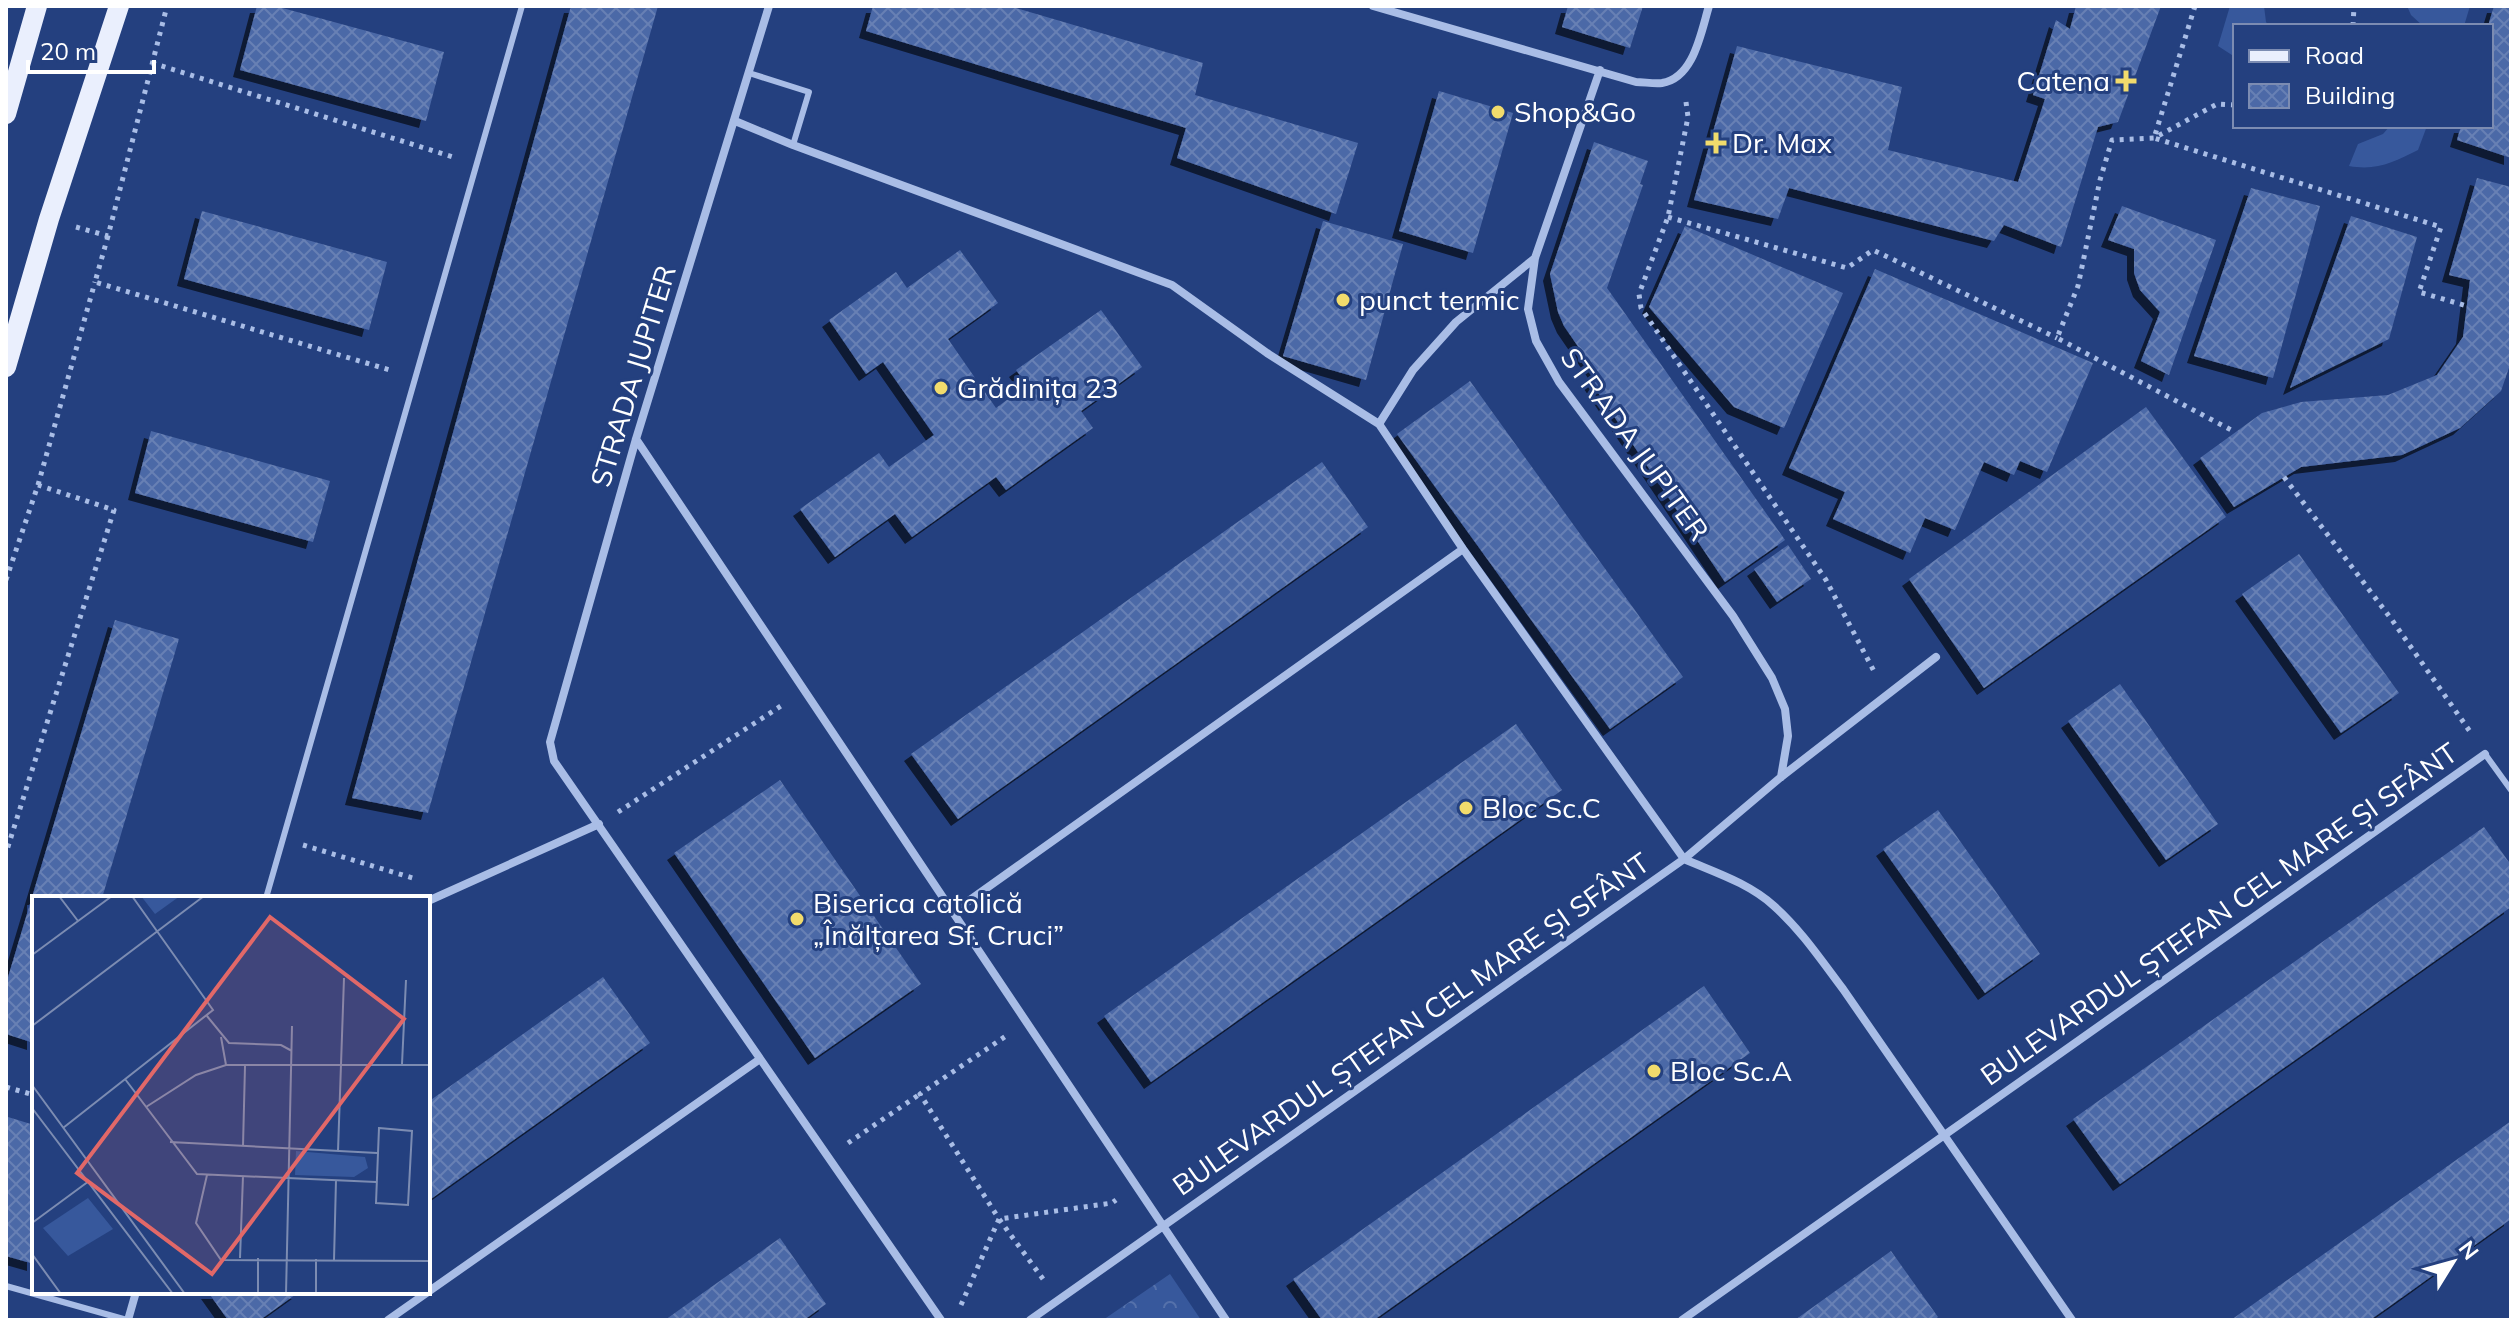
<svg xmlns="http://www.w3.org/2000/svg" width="2517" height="1326" viewBox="0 0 2517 1326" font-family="Mulish,sans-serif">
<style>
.green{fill:#37589c}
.park{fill:url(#park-crowns)}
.building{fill:url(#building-cross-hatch);filter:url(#shadow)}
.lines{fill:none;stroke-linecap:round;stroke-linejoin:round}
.path{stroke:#a9bde6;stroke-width:5;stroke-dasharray:4 6;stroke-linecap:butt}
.lane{stroke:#a9bde6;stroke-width:6}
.street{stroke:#a9bde6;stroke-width:8}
.primary{stroke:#eaeffd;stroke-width:20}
.poi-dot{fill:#f1db6c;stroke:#24407f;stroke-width:3}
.labels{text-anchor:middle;stroke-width:6;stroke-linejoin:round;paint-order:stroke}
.poi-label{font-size:28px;fill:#fff;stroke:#24407f;text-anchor:start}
.street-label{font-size:28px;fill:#fff;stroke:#24407f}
.inset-road{fill:none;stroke:#7c8cb2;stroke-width:2}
.view{fill:#e26868;fill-opacity:0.15;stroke:#e26868;stroke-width:4}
.inset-edge{fill:none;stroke:#fff;stroke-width:4}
</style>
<defs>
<pattern id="park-crowns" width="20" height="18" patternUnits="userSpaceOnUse" patternTransform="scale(2)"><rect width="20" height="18" fill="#37589c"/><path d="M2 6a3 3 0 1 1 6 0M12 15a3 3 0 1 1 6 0" fill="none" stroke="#5571ab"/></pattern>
<pattern id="building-cross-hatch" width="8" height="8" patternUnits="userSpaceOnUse" patternTransform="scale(2)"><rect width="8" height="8" fill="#4c69a7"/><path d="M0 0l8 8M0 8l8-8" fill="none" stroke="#6780b4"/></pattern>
<filter id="shadow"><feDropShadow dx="-7" dy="7" stdDeviation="0" flood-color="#0009"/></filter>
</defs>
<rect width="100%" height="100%" fill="#24407f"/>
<!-- green -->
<path class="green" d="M2230 6H2264L2266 22 2269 26H2235V57L2218 46Z
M2407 6H2470L2464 26H2423L2411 15Z
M2390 126H2427L2418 150C2394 162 2377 171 2349 166L2358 144 2383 134Z"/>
<!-- park -->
<path class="park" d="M1170 1274 1201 1320H1103Z"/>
<!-- building -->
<path class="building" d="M257 6H275L444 52 426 121 240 70Z
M571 6H658L428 813 352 798Z
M873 6H1009L1203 63 1195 95 1358 143 1336 214 1177 158 1186 128 866 31Z
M1568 6H1643L1630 48 1562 27Z
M2076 6H2161L2118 122 2098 127 2061 247 2004 225 1994 241 1789 188 1778 219 1694 200 1737 46 1902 87 1888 150 2018 182 2045 99 2033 95 2056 20 2070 29Z
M2494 6H2511V158L2457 140 2461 126H2491V26H2488Z
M1439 91 1513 113 1473 253 1399 231Z
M1594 142 1648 161 1640 184 1643 185 1607 288 1785 540 1725 582 1591 382 1599 377 1564 326 1558 312 1550 274Z
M2477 178 2511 187V362L2501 391 2460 428 2402 455 2301 467 2234 507 2200 458 2262 413 2301 402 2388 395 2437 375 2463 337 2470 280 2449 275Z
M2251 188 2320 206 2273 378 2194 356Z
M2122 206 2216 240 2169 375 2141 361 2160 312 2140 290 2134 273V249L2108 240Z
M202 211 387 262 369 330 184 279Z
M2351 216 2417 237 2389 339 2290 388Z
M1323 221 1403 244 1366 380 1283 356Z
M1685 226 1843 293 1784 428 1734 407 1649 307Z
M960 250 998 303 948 339 996 408 1027 385 1016 370 1101 310 1142 367 1081 411 1093 428 1006 490 996 477 912 537 895 514 835 557 800 509 879 453 889 467 934 435 883 362 866 374 829 320 896 272 907 288Z
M1875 269 2093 363 2047 472 2020 461 2014 475 1984 462 1955 530 1925 518 1910 553 1833 519 1845 492 1789 468Z
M1470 381 1683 677 1610 729 1397 434Z
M2146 407 2226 517 1984 688 1909 579Z
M151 431 330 481 313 542 135 493Z
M1322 462 1368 527 958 819 911 754Z
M1788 545 1811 579 1777 602 1754 569Z
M2299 554 2399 693 2341 733 2242 594Z
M115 620 179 639 102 898H34V1043L6 1034V984Z
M2120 684 2218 824 2166 860 2068 721Z
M1516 724 1562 790 1151 1082 1104 1016Z
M780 780 921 984 815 1058 674 853Z
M1938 810 2040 954 1985 993 1883 849Z
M2484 827 2511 865V907L2120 1184 2073 1119Z
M603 977 650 1043 428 1201V1102Z
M1704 986 1750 1053 1374 1320H1322L1293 1279Z
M8 1117 34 1125V1264L6 1256V1126Z
M2511 1121V1219L2404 1296 2370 1320H2231Z
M780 1238 826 1304 804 1320H665Z
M1891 1251 1938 1317 1934 1320H1795Z
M208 1292H299L260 1320H228Z"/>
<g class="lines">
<!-- path -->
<path class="path" d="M2195 6 2154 138 2441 227 2419 292 2467 306
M2353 26 2354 6
M152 63 453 157
M1686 102 1688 117 1668 217 1639 294 1641 308 1826 580 1876 675
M2235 105 2217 104 2154 138 2112 140 2100 180 2078 286 2057 338 2235 432
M1668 217 1847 268 1873 250 2057 338
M76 227 108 236 167 6
M108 236 95 282 393 371
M2284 477 2392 620 2471 733
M38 485 95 282
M6 580 38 485 114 510 6 853
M618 812 784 704
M303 845 416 879
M6 1087 34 1095
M848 1143 920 1094
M1043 1279 999 1219 1112 1203 1116 1200
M961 1305 999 1219 920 1094 1006 1036"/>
<!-- lane -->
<path class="lane" d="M749 73 809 92 793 145
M2485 754 2511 790
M266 898 522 6
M6 1286 127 1320"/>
<!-- street -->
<path class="street" d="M769 6 636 439 550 742 554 761 941 1320
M1373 6 1636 82C1644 82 1654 84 1662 83 1694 78 1701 32 1709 6
M1600 70 1535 258 1528 309 1536 341 1559 382 1733 616 1772 678 1785 709 1788 736 1781 777
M735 121 793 145 1172 285 1267 353 1379 424 1463 549 1684 859C1714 872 1749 883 1774 906 1801 930 1821 960 1843 989L2072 1320
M1379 424 1413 370 1456 322 1535 258
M636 439 1226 1320
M428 901 599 824
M953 912 1463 549
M128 1320 136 1292
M388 1320 760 1059
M1030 1320 1684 859 1781 777 1936 657
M1682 1320 2485 754"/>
<!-- primary -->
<path class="primary" d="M6 114 37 6
M6 367 49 219 119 6"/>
</g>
<!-- markers -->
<g class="poi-dot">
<path d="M2122 69h8v8h8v8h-8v8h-8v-8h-8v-8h8z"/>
<circle cx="1498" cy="112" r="8"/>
<path d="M1712 131h8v8h8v8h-8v8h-8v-8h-8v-8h8z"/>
<circle cx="1343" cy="300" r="8"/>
<circle cx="941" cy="388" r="8"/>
<circle cx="1466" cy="808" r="8"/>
<circle cx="797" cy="919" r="8"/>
<circle cx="1654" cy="1071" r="8"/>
</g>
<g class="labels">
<!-- poi labels -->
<g class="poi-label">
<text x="2110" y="91" text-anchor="end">Catena</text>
<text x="1514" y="122">Shop&amp;Go</text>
<text x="1732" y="153">Dr. Max</text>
<text x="1359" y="310">punct termic</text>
<text x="957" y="398">Grădinița 23</text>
<text x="1482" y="818">Bloc Sc.C</text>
<text x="813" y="913">Biserica catolică<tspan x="813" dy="32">„Înălțarea Sf. Cruci”</tspan></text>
<text x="1670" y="1081">Bloc Sc.A</text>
</g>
<!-- street labels -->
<g class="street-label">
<text transform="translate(633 376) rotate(-73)" y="10">STRADA JUPITER</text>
<text transform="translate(1635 444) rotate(54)" y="10">STRADA JUPITER</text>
<text transform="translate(2219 914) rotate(-35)" y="10">BULEVARDUL ȘTEFAN CEL MARE ȘI SFÂNT</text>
<text transform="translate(1411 1024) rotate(-35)" y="10">BULEVARDUL ȘTEFAN CEL MARE ȘI SFÂNT</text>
</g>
</g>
<!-- overview -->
<g transform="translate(32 896)">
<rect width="398" height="398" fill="#24407f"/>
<path d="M109 0H148L123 18ZM264 255 333 261 336 272 322 281 263 279ZM56 302 81 333 36 360 11 332Z" fill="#37589c"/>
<path class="inset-road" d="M27 0 46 25M0 59 80 0M175 120 197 147 249 149 260 155M0 130 172 0M189 141 194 169M370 168 374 84M93 183 165 278 344 286M0 189 153 398M114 211 164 179 194 169H398M0 212 141 398M31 232 181 114 100 0M347 232 380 235 376 309 344 307ZM138 246 345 257M211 250 213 170M306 255 312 82M175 279 164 327 189 364 398 365M0 327 57 285M0 358 29 398M208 362 211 280M302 364 304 284M226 398V362M254 398 260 130M284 398V363"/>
<path class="view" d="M238 21 372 123 180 378 45 277Z"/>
<rect width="398" height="398" class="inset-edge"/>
</g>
<!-- border -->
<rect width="2517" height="1326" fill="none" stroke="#ffffff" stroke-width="16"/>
<!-- legend -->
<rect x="2233" y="24" width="260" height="104" fill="#24407f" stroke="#7c8cb2" stroke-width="2"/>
<rect x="2249" y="50" width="40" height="12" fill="#eaeffd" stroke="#7c8cb2" stroke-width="2"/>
<text x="2305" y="64" font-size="24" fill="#ffffff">Road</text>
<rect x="2249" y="84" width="40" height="24" fill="url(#building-cross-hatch)" stroke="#7c8cb2" stroke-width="2"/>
<text x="2305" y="104" font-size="24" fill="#ffffff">Building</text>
<!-- north arrow -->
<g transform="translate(2453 1262) rotate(53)" stroke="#24407f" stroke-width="6" paint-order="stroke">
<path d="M0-6L14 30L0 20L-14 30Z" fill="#ffffff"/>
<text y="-12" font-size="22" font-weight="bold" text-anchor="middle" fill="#ffffff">N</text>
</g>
<!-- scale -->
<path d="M28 60v12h126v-12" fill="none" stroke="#ffffff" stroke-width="4"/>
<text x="40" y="60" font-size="24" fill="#ffffff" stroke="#24407f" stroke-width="6" paint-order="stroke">20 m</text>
</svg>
